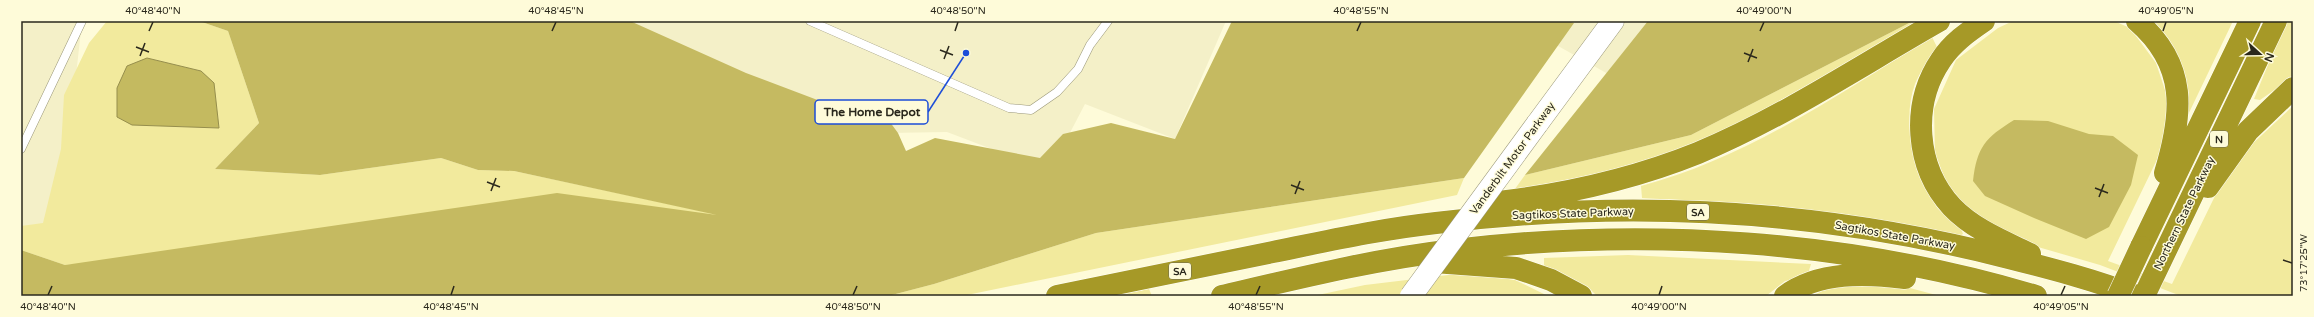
<svg xmlns="http://www.w3.org/2000/svg" width="2314" height="317" viewBox="0 0 2314 317" font-family="'Varela Round',sans-serif">
<style>
.built{fill:#f4f0c8}
.green{fill:#f2ea9d;fill-rule:evenodd}
.forest{fill:#c5ba61}
.water{fill:#c4ba60;stroke:#968e4c}
.lines{fill:none;stroke-linecap:round;stroke-linejoin:round}
.lane-casing{stroke:#9a9778;stroke-width:9}
.secondary-casing{stroke:#9a9778;stroke-width:23}
.highway-casing{stroke:#fff;stroke-width:23}
.lane{stroke:#fff;stroke-width:8}
.secondary{stroke:#fff;stroke-width:22}
.highway{stroke:#a69927;stroke-width:22}
.secondary-bridge-casing{stroke:#9a9778;stroke-width:23;stroke-linecap:butt}
.highway-bridge-casing{stroke:#fff;stroke-width:23;stroke-linecap:butt}
.secondary-bridge{stroke:#fff;stroke-width:22}
.highway-bridge{stroke:#a69927;stroke-width:22}
.ticks{fill:none;stroke:#2a281c;stroke-width:1.5}
.labels{text-anchor:middle;stroke-width:3;stroke-linejoin:round;paint-order:stroke}
.shield{fill:#fefbd9;stroke:#6a6755;stroke-width:1}
.shield-label{font-size:10px;font-weight:bold;fill:#2a281c}
.street-label{font-size:11px;fill:#2a281c;stroke:#fefbd9}
.leader{fill:none;stroke:#1d4ed8;stroke-width:1.5}
.callout-dot{fill:#1d4ed8;stroke:#fefbd9;stroke-width:1.5}
.callout{fill:#fefbd9;stroke:#1d4ed8;stroke-width:1.5}
.callout-label{font-size:12px;text-anchor:middle;font-weight:bold;fill:#2a281c}
.neatline{fill:none;stroke:#2a281c;stroke-width:1.5}
.ticks-label{font-size:10px;text-anchor:middle;fill:#2a281c}
</style>
<rect width="100%" height="100%" fill="#fefbd9"/>
<!-- built -->
<path class="built" d="M21 21H82L58 240 21 242Z
M433 21H1226L1175 139 1085 104 1050 171 947 132 829 134Z
M1565 21H1684L1633 88 1551 42Z"/>
<!-- green -->
<path class="green" d="M107 21H199L228 31 259 123 215 169 320 175 441 158 478 170 514 171 725 216 65 265 21 250V226L43 223 61 149 64 95 89 43ZM147 58 201 71 216 108 219 128 132 125Z
M1913 21H1924L1696 147 1558 187 1512 193 1525 175 1691 135Z
M2013 21H2114L2130 28 2156 63 2168 99 2166 141 2108 261 2172 284 2215 196 2250 146 2293 106V296H2181L2100 265 2021 242 1969 210 1950 192 1935 153 1934 109 1956 60 1998 28Z
M2146 21H2233L2186 119Z
M2286 21H2293V77L2260 100 2254 99Z
M1932 37 1937 47C1930 59 1920 71 1915 84 1901 122 1915 172 1936 206 1943 217 1960 221 1963 234L1959 236 1825 212 1733 203 1642 198 1641 186C1745 159 1841 93 1932 37Z
M1464 178 1457 195 962 296H888L934 284 1096 233Z
M1628 255 1811 264 1807 277 1785 281 1766 296H1597L1591 290 1544 269V258Z
M1465 273 1515 280 1548 296H1313L1365 285Z
M1891 283 1940 296H1812L1828 288Z
M1149 289 1152 296H1114Z"/>
<!-- forest -->
<path class="forest" d="M199 21H630L746 73 836 107 876 103 898 133 906 151 935 138 1040 158 1063 134 1111 123 1175 139 1232 21H1567L1574 23 1464 178 1096 233 934 284 888 296H21V250L65 265 557 193 717 215 514 171 478 170 441 158 320 175 215 169 259 123 228 31Z
M1648 21H1913L1691 135 1525 175Z
M2014 120 2048 121 2089 134 2113 136 2138 155 2131 185 2109 227 2086 239 2034 218 1985 196 1973 181C1977 147 1985 138 2014 120Z"/>
<!-- water -->
<path class="water" d="M147 58 201 71 214 83 219 128 132 125 117 117V88L127 66Z"/>
<g class="lines">
<!-- lane casing -->
<g class="lane-casing">
<path id="lane" d="M810 21 1009 108 1031 110 1057 92 1078 69 1090 45 1108 21
M21 149 82 21"/>
</g>
<!-- secondary casing -->
<g class="secondary-casing">
<path id="secondary" d="M1537 124 1613 21"/>
</g>
<!-- highway casing -->
<g class="highway-casing">
<path id="highway" d="M1984 21C1968 32 1952 43 1941 60 1911 104 1915 167 1952 207 1973 229 2003 241 2030 254
M2137 21C2188 65 2183 114 2165 173
M2208 187 2248 131 2293 88
M1499 202C1566 194 1636 178 1698 153 1782 118 1860 66 1939 21
M2141 247 2250 21
M1434 262 1516 268 1551 280 1581 296
M1057 296C1129 281 1201 267 1273 252 1327 241 1381 229 1436 223 1628 199 1822 210 2009 258 2052 269 2095 280 2136 296
M1222 296C1299 278 1376 259 1454 250 1647 227 1849 240 2036 296
M1785 296C1819 271 1866 273 1905 278
M2144 296 2276 21"/>
</g>
<!-- lane -->
<use href="#lane" class="lane"/>
<!-- secondary -->
<use href="#secondary" class="secondary"/>
<!-- highway -->
<use href="#highway" class="highway"/>
<!-- secondary-bridge casing -->
<g class="secondary-bridge-casing">
<path id="secondary-bridge" d="M1411 296 1537 124"/>
</g>
<!-- highway-bridge casing -->
<g class="highway-bridge-casing">
<path id="highway-bridge" d="M2118 296 2141 247"/>
</g>
<!-- secondary-bridge -->
<use href="#secondary-bridge" class="secondary-bridge"/>
<!-- highway-bridge -->
<use href="#highway-bridge" class="highway-bridge"/>
</g>
<!-- ticks -->
<path class="ticks" d="M149 31 153 22M552 31 556 22M955 31 958 22M1357 31 1361 22M1760 31 1764 22M2163 31 2166 22M136 47 149 52M940 50 953 55M1744 53 1757 58M140 56 145 43M944 59 949 46M1748 62 1753 49M487 182 500 187M1291 185 1304 190M2095 188 2108 193M491 191 496 178M1295 194 1300 181M2099 197 2104 184M2283 260 2292 263M48 295 52 286M451 295 454 286M853 295 857 286M1256 295 1260 286M1659 295 1662 286M2061 295 2065 286"/>
<g class="labels">
<!-- shield labels -->
<g class="shield">
<rect x="2210" y="131" width="18" height="16" rx="3"/>
<rect x="1687" y="204" width="22" height="16" rx="3"/>
<rect x="1169" y="263" width="22" height="16" rx="3"/>
</g>
<g class="shield-label">
<text x="2219" y="143">N</text>
<text x="1698" y="216">SA</text>
<text x="1180" y="275">SA</text>
</g>
<!-- street labels -->
<g class="street-label">
<text transform="translate(1512 158) rotate(-54)" y="4">Vanderbilt Motor Parkway</text>
<text transform="translate(1573 213) rotate(-2)" y="4">Sagtikos State Parkway</text>
<text transform="translate(2184 213) rotate(-64)" y="4">Northern State Parkway</text>
<text transform="translate(1895 235) rotate(10)" y="4">Sagtikos State Parkway</text>
</g>
</g>
<!-- callouts -->
<path class="leader" d="M966 53L928 112"/>
<circle class="callout-dot" cx="966" cy="53" r="4"/>
<rect class="callout" x="815" y="100" width="113" height="24" rx="4"/>
<g class="callout-label">
<text x="872" y="116">The Home Depot</text>
</g>
<!-- border -->
<rect width="2314" height="317" fill="none" stroke="#fefbd9" stroke-width="44"/>
<!-- north arrow -->
<g transform="translate(2260 54) rotate(111)" stroke="#fefbd9" stroke-width="3" paint-order="stroke">
<path d="M0-3L7 15L0 10L-7 15Z" fill="#2a281c"/>
<text y="-6" font-size="11" font-weight="bold" text-anchor="middle" fill="#2a281c">N</text>
</g>
<rect x="22" y="22" width="2270" height="273" class="neatline"/>
<g class="ticks-label">
<text x="153" y="14">40°48'40"N</text>
<text x="556" y="14">40°48'45"N</text>
<text x="958" y="14">40°48'50"N</text>
<text x="1361" y="14">40°48'55"N</text>
<text x="1764" y="14">40°49'00"N</text>
<text x="2166" y="14">40°49'05"N</text>
<text transform="translate(2303 263) rotate(-90)" y="4">73°17'25"W</text>
<text x="48" y="310">40°48'40"N</text>
<text x="451" y="310">40°48'45"N</text>
<text x="853" y="310">40°48'50"N</text>
<text x="1256" y="310">40°48'55"N</text>
<text x="1659" y="310">40°49'00"N</text>
<text x="2061" y="310">40°49'05"N</text>
</g>
</svg>
